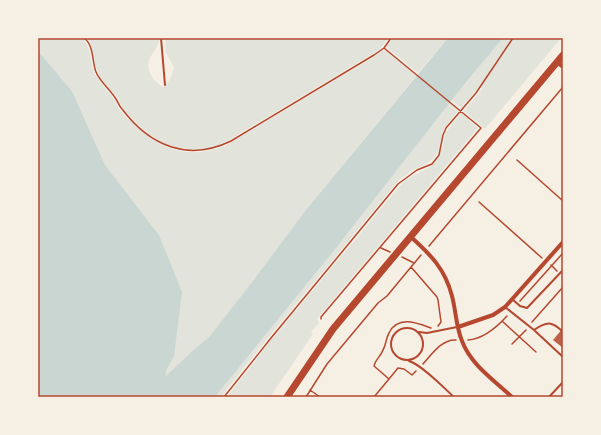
<svg xmlns="http://www.w3.org/2000/svg" width="601" height="435" viewBox="0 0 601 435" font-family="Jost,sans-serif">
<style>
.green{fill:#e2e4dc}
.water{fill:#c9d6d2}
.building{fill:#bf614a}
.lines{fill:none;stroke-linecap:round;stroke-linejoin:round}
.path{stroke:#b5482f;stroke-width:1.5}
.service{stroke:#b5482f;stroke-width:2}
.minor{stroke:#b5482f;stroke-width:4}
.primary{stroke:#b5482f;stroke-width:7}
.neatline{fill:none;stroke:#b5482f;stroke-width:1.5}
</style>
<rect width="100%" height="100%" fill="#f6efe4"/>
<!-- green -->
<path class="green" d="M38 38 84 40C92 50 90 64 95 74 100 83 108 91 114 99 117 102 117 107 120 110 123 115 128 119 133 123 159 150 188 160 225 146L372 58 382 50 386 51 416 76 305 211 255 278 210 336 190 353 166 376V371L174 356 159 235 105 165 72 91 38 51Z
M88 38H159C159 47 154 50 150 58 144 70 154 81 163 87 170 82 172 75 174 67L166 53 165 38H389L379 50 229 140C186 163 153 143 124 110 121 107 120 101 117 97 111 90 102 82 98 73 93 62 94 49 88 38Z
M393 38H448L418 73 386 47Z
M503 38H561L485 129 464 111 483 88 480 86 461 108 451 100Z
M449 103 458 111 443 130 438 152 433 159 426 164 413 170 400 179 259 349 221 397H215L336 248Z
M461 113 478 128 317 319 319 323 311 332 313 334 270 397H227L268 344 399 187 406 180 431 166 436 161 442 149 446 132Z"/>
<!-- water -->
<path class="water" d="M448 38H503L462 87 336 248 215 397H38V51L72 91 105 165 159 235 182 292 174 356 166 371V376L190 353 210 336 255 278 305 211Z"/>
<!-- building -->
<path class="building" d="M563 328V348L553 340Z"/>
<g class="lines">
<!-- path -->
<path class="path" d="M84 38C94 45 92 62 96 72 100 82 110 89 116 99 118 102 119 106 122 109 150 146 188 162 231 141L374 55 384 48 391 38
M517 160 563 201
M479 202 542 258
M429 246 563 87
M381 248 390 252
M402 257 414 263
M551 265 557 271
M411 267 437 297 438 300 441 322 438 326
M520 301 563 253
M321 319V317L481 128 384 48
M502 321 536 352
M532 322 563 287
M468 340C484 339 497 327 507 316
M512 344 526 330
M423 364C432 354 442 339 456 340
M416 371 412 375 404 369 398 368 389 379 374 366C375 360 381 356 383 350 386 345 386 338 389 333 398 315 417 323 431 328
M310 390 320 397
M224 397 271 338 398 184 417 170 432 164 439 155 443 135 446 128 476 93 513 38
M306 397 327 364 378 303 387 296 421 255
M374 397 389 379"/>
<!-- service -->
<path class="service" d="M161 38 165 85
M512 299 520 306 527 308 563 270
M505 307 534 330C547 321 552 321 563 332
M391 344a16 16 0 1 1 32 0a16 16 0 1 1-32 0Z
M534 330 563 357
M419 332 427 333 457 327
M409 361C422 365 443 387 454 397
M549 397 563 382"/>
<!-- minor -->
<path class="minor" d="M557 62 563 67
M411 237C431 255 445 269 452 296 456 311 456 327 462 341 471 365 494 380 512 397
M458 327 493 315 505 307 563 242"/>
<!-- primary -->
<path class="primary" d="M287 397 333 329 563 55"/>
</g>
<!-- border -->
<rect width="601" height="435" fill="none" stroke="#f6efe4" stroke-width="78"/>
<rect x="39" y="39" width="523" height="357" class="neatline"/>
</svg>
